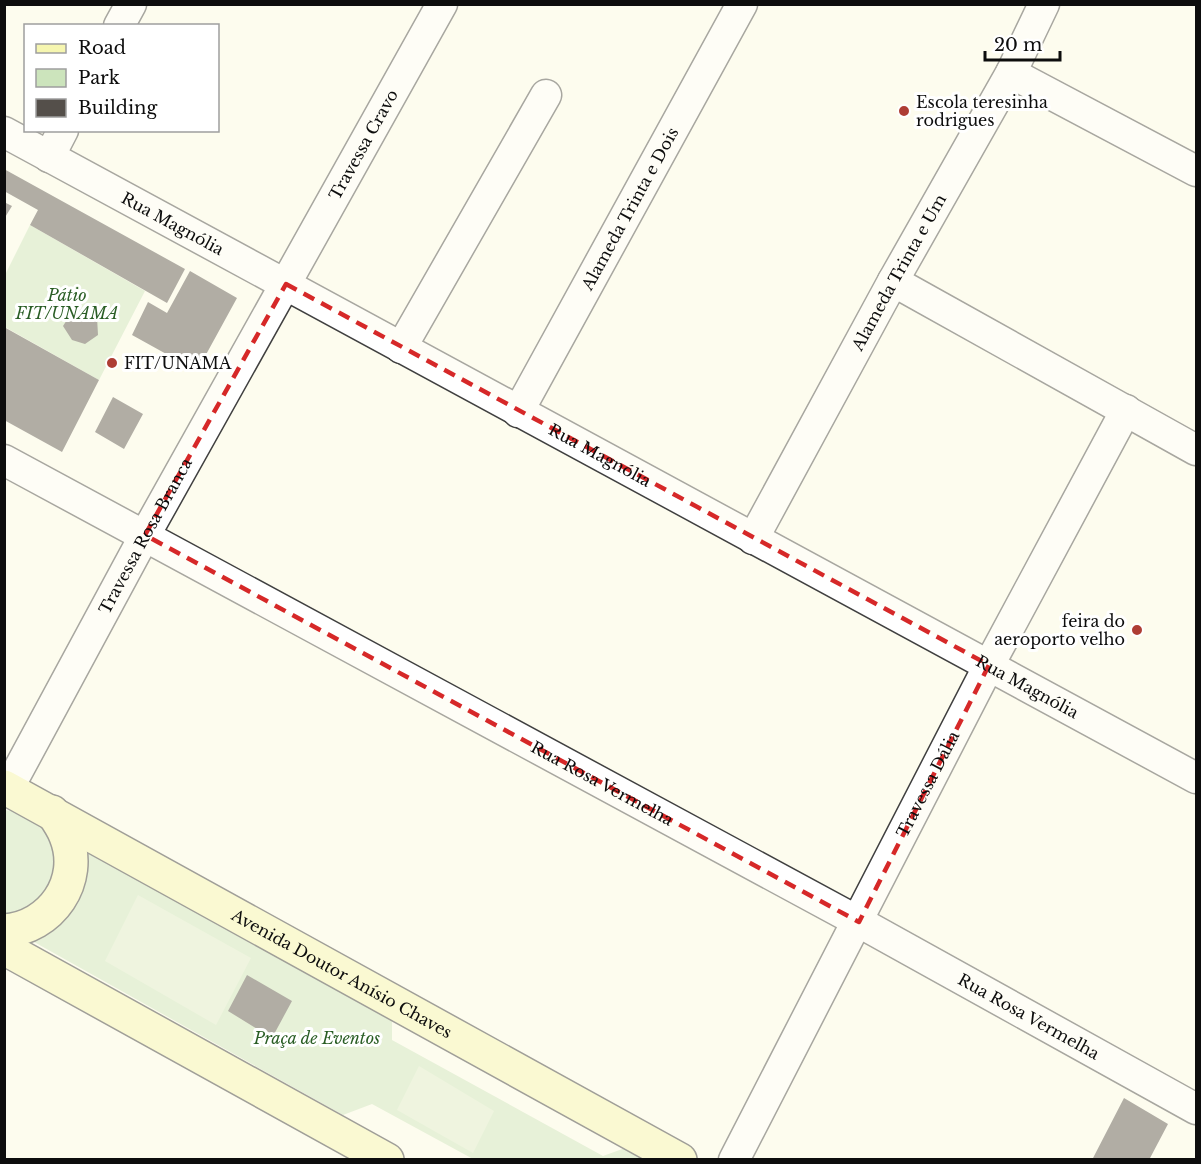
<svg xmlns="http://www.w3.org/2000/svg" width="1201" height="1164" viewBox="0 0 1201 1164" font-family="'Libre Baskerville',serif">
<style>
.green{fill:#cce4bc}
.pitch{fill:#ddeccc}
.building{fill:#544f4a}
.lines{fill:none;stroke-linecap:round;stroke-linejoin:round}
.minor-casing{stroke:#404040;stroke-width:33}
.secondary-casing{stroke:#2f2f2f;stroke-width:36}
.minor{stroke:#fff;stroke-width:30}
.secondary{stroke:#f6f6b0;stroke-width:33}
.marked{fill:none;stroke:#d62828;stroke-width:4.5;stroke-dasharray:12 8;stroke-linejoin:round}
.poi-dot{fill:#ae3d34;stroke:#fff;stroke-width:2}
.labels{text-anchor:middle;stroke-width:6;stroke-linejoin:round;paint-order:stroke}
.poi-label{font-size:16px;fill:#0d0d0d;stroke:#fff;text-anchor:start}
.street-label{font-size:16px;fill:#0d0d0d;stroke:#fff}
.park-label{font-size:16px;font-style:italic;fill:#295d24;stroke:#fff}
</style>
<rect width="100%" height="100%" fill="#fdfcee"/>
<!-- green -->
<path class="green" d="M30 225 145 291 99 380 5 327 4 277Z
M4 810 26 813 55 836 59 891 5 924Z
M77 842 392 1018V1040L603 1156 628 1147 649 1159H473L372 1104 343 1115 27 938Z"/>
<!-- pitch -->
<path class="pitch" d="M138 895 251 958 216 1025 105 961Z
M419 1066 494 1111 473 1153 397 1110Z"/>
<!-- building -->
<path class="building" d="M4 169 185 269 167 303 30 225 38 210 4 191Z
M4 202 12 206 4 219Z
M190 271 237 298 197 371 132 335 148 302 167 313Z
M84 311 97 317 98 335 85 344 72 340 63 326 72 312Z
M4 327 99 380 62 452 4 420Z
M113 397 143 414 124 449 95 432Z
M247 975 292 1001 272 1038 228 1011Z
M1124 1098 1168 1124 1149 1160H1092Z"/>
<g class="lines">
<!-- minor casing -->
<g class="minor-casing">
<g id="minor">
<path d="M119 26 131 4"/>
<path d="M1011 73 1196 171"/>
<path id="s1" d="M4 132 1196 778"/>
<path d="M49 157 63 130"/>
<path d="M893 281 1196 450"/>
<path d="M401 348 546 95"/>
<path id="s2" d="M518 412 742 4"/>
<path id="s3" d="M4 460 859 922 1196 1109"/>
<path id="s4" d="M753 539 893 281 1011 73 1044 4"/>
<path id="s5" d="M8 789 145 535 442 4"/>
<path id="s6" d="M734 1160 989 665 1126 410"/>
</g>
</g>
<!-- secondary casing -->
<g class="secondary-casing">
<g id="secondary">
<path id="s7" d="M4 787 680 1160"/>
<path d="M4 931C51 928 84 881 66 836 63 828 57 819 52 812"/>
<path d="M4 948 387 1160"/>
</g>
</g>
<!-- minor -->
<use href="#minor" class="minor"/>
<!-- secondary -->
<use href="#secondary" class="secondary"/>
</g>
<!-- marked area -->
<path d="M0 0H1201V1164H0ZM286 284 989 665 859 922 145 535Z" fill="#fdfcee" fill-opacity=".55" fill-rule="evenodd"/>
<path class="marked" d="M286 284 989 665 859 922 145 535Z"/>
<!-- markers -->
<g class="poi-dot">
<circle cx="904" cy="111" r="6"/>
<circle cx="112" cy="363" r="6"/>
<circle cx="1137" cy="630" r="6"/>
</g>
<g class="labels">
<!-- poi labels -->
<g class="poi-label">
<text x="916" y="108">Escola teresinha<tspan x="916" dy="18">rodrigues</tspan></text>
<text x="124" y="369">FIT/UNAMA</text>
<text x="1125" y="627" text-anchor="end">feira do<tspan x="1125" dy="18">aeroporto velho</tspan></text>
</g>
<!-- street labels -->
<g class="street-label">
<text dy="6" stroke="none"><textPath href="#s5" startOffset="736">Travessa Cravo</textPath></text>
<text dy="6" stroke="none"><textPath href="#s2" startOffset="232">Alameda Trinta e Dois</textPath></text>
<text dy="6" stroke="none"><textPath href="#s1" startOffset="192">Rua Magnólia</textPath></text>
<text dy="6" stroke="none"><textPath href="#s4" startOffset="304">Alameda Trinta e Um</textPath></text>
<text dy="6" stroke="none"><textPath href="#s1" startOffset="678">Rua Magnólia</textPath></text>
<text dy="6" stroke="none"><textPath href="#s5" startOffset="288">Travessa Rosa Branca</textPath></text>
<text dy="6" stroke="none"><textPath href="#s1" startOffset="1164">Rua Magnólia</textPath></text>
<text dy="6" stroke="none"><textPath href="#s3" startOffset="680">Rua Rosa Vermelha</textPath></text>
<text dy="6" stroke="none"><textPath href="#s6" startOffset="423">Travessa Dália</textPath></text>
<text dy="6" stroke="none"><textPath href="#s7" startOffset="386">Avenida Doutor Anísio Chaves</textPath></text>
<text dy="6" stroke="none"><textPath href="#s3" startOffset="1166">Rua Rosa Vermelha</textPath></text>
</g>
<!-- park labels -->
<g class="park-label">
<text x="67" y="301">Pátio<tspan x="67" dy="18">FIT/UNAMA</tspan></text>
<text x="317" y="1044">Praça de Eventos</text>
</g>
</g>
<!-- border -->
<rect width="1201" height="1164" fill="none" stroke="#0d0d0d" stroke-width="12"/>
<!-- legend -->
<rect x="24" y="24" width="195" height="108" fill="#ffffff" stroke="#9e9e9e" stroke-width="1.5"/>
<rect x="36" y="44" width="30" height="9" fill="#f6f6b0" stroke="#9e9e9e" stroke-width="1.5"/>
<text x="78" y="54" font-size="18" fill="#0d0d0d">Road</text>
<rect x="36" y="69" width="30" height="18" fill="#cce4bc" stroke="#9e9e9e" stroke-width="1.5"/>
<text x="78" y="84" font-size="18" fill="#0d0d0d">Park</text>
<rect x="36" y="99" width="30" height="18" fill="#544f4a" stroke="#9e9e9e" stroke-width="1.5"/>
<text x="78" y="114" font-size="18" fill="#0d0d0d">Building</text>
<!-- scale -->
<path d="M985 51v9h75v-9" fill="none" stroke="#0d0d0d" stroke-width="3"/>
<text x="994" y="51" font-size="18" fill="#0d0d0d" stroke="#ffffff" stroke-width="4.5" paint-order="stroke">20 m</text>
</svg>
